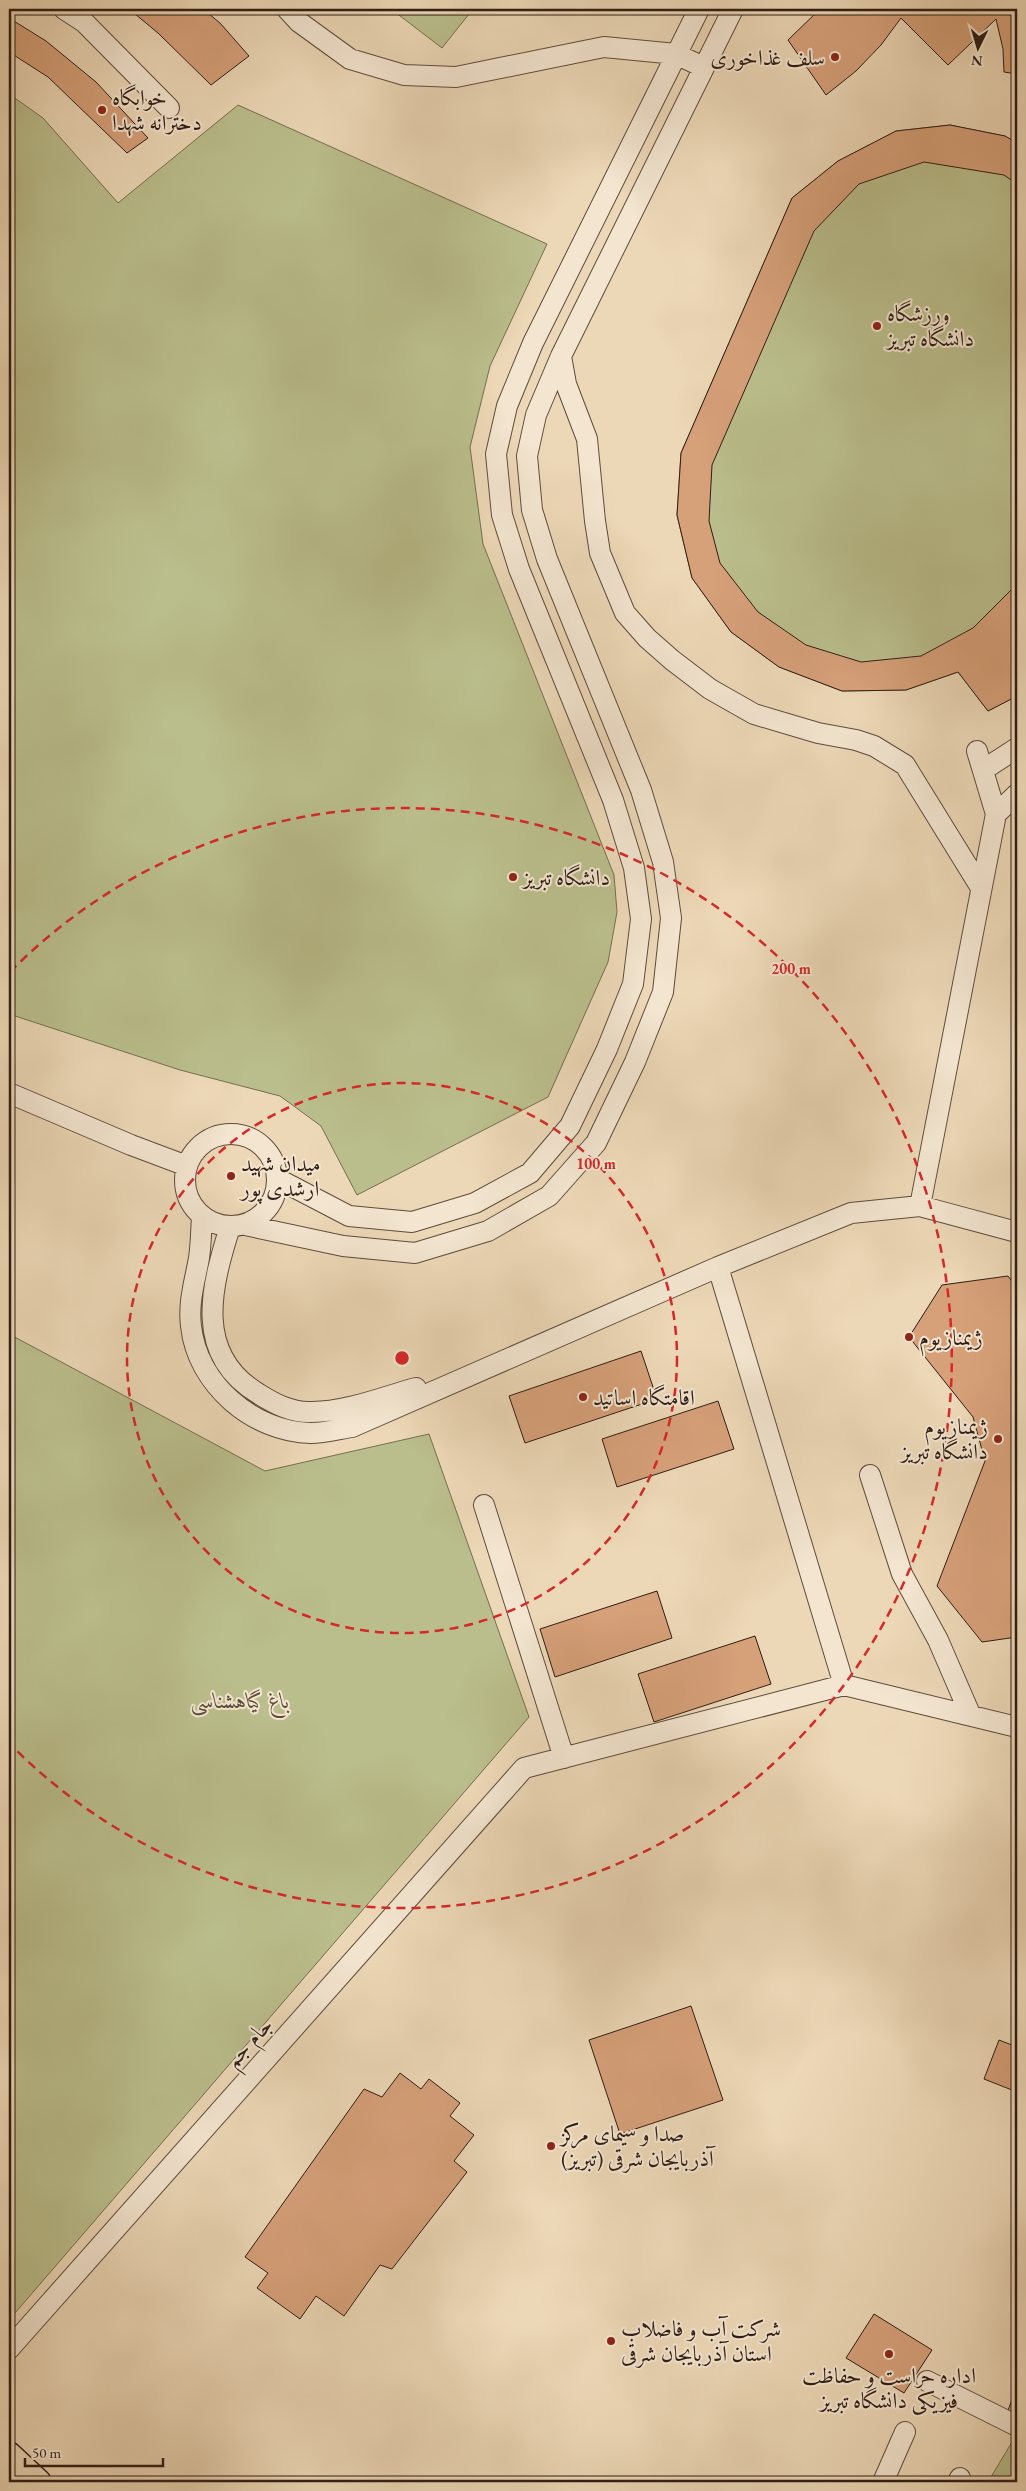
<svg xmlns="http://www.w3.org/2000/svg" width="1026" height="2491" viewBox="0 0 1026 2491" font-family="'EB Garamond',Amiri,serif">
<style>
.green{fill:#babe8c;stroke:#746e51}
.building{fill:#d6a079;stroke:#2f1d16}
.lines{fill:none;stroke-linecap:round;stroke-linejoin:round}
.minor-casing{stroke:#5e4c3e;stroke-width:22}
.major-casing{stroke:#2f1d16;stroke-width:28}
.minor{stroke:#f3e5d0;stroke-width:20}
.major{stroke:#ecd7b6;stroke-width:25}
.ring{fill:none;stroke:#d62828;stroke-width:2.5;stroke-dasharray:9 6}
.poi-dot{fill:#8f2418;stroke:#f3e5d0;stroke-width:2}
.labels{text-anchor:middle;stroke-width:4;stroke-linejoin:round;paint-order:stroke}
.poi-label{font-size:22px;fill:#2f1d16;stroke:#f3e5d0;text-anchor:start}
.park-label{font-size:22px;font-style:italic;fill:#594d39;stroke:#f3e5d0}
.street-label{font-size:22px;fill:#2f1d16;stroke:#f3e5d0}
.centre{fill:#d62828;stroke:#f3e5d0;stroke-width:2.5}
.ring-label{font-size:15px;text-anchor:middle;font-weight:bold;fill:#d62828;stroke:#f3e5d0;stroke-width:4;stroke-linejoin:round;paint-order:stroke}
</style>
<rect width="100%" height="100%" fill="#ecd7b6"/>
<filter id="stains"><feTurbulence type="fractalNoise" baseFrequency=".004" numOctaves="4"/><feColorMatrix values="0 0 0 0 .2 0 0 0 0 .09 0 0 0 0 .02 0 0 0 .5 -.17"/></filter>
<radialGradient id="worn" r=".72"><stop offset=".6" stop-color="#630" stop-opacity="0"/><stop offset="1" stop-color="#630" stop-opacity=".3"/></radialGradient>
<!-- green -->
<path class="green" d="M391 9H473L442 48Z
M9 94 43 118 118 203 238 105 547 244 490 366 470 447 483 544 614 875 617 912 608 962 548 1097 357 1195 321 1126 280 1096 180 1070 9 1014Z
M950 125 1005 136 1017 143V696L988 711 958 672 906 690 842 691 779 667 731 632 692 578 677 515 681 453 792 198 838 161 896 131Z
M9 1334 265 1471 429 1434 529 1717 9 2320Z
M1012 2442 1017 2445V2482H988Z"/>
<!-- building -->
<path class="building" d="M129 9H203L220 23 249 56 211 85 158 33Z
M820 9H1017V74L1004 72 1003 49 996 19 948 65 901 18 881 45 856 71 826 95 788 40Z
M9 18 46 41 96 82 148 138 127 153 48 77 9 52Z
M950 125 1005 136 1017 143V184L1004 175 924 162 859 184 814 231 712 465 709 521 720 563 758 612 806 645 861 662 921 656 973 628 1013 588 1017 579V696L988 711 958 672 906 690 842 691 779 667 731 632 692 578 677 515 681 453 792 198 838 161 896 131Z
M1008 1276 1017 1288V1637L982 1642 937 1586 985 1461 973 1417 909 1337 942 1285Z
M641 1351 657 1399 525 1443 509 1396Z
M718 1401 734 1449 617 1487 602 1439Z
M657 1591 672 1638 555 1677 540 1629Z
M755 1636 771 1684 654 1722 638 1674Z
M691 2006 723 2100 620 2134 589 2040Z
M999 2040 1017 2047V2092L984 2079Z
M400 2073 421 2089 429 2079 460 2103 450 2116 474 2135 454 2161 467 2172 392 2269 380 2265 344 2316 316 2296 300 2319 257 2288 268 2273 245 2257 364 2089 382 2097Z
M874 2314 932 2350 904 2393 846 2358Z
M1017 2386V2417L1007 2413Z"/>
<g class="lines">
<!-- minor casing -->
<g class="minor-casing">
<path id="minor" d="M64 9 84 22 169 108
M287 9 299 22 350 59 404 75 456 77 604 47 676 54 703 67
M561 356 566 384 587 439 595 521 600 553 625 613 647 638 672 660 710 689 754 714 818 733 856 740 874 746 905 765 981 888
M983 770 1017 748
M996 814 1017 794
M9 1093 131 1145 187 1166
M185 1180a46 46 0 1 1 92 0a46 46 0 1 1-92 0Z
M278 1179 349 1216 412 1222 475 1203 530 1173 570 1126 607 1049 633 984 641 919 634 868 613 800 519 569 502 515 496 454 507 406 533 343 699 9
M920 1206 996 814 977 751
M202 1217C201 1231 201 1245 199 1258 195 1281 188 1302 191 1326 197 1384 253 1432 311 1433 324 1433 339 1429 352 1427L718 1267 851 1213 920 1206 1017 1232
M245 1225 343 1246 415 1253 488 1231 549 1196 596 1143 635 1062 663 992 671 918 663 862 641 790 547 559 532 510 527 456 536 415 561 356 733 9
M230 1227C211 1287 193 1355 259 1394 275 1404 292 1413 312 1412 346 1412 383 1397 416 1388
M718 1267 844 1685 1017 1727
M870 1475 902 1574 938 1640 970 1714
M484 1505 564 1758
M9 2349 524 1768 844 1685
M927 2381 1017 2426
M883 2482 905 2432
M958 2482 960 2478"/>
</g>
<!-- major casing -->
<g class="major-casing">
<path id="major" d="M9 2455 38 2482"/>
</g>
<!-- minor -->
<use href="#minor" class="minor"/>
<!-- major -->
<use href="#major" class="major"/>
</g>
<!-- distance rings -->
<g class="ring">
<circle cx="402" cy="1358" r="275"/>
<path d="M10 972A550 550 0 1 1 10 1744"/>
</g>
<!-- markers -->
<g class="poi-dot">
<circle cx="835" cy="57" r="5"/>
<circle cx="102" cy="110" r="5"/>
<circle cx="877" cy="326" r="5"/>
<circle cx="513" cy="877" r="5"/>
<circle cx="231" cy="1176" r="5"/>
<circle cx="909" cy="1337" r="5"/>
<circle cx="583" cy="1397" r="5"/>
<circle cx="998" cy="1439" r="5"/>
<circle cx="551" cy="2146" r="5"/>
<circle cx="611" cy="2341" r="5"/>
<circle cx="889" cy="2354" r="5"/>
</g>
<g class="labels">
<!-- poi labels -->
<g class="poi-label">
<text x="825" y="65" text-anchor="end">سلف غذاخوری</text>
<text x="112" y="105">خوابگاه<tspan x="112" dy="25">دخترانه شهدا</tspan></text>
<text x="887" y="321">ورزشگاه<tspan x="887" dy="25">دانشگاه تبریز</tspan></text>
<text x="523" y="885">دانشگاه تبریز</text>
<text x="241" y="1171">میدان شهید<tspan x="241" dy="25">ارشدی پور</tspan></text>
<text x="919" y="1345">ژیمنازیوم</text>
<text x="593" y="1405">اقامتگاه اساتید</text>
<text x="988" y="1434" text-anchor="end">ژیمنازیوم<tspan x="988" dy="25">دانشگاه تبریز</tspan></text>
<text x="561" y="2141">صدا و سیمای مرکز<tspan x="561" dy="25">آذربایجان شرقی (تبریز)</tspan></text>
<text x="621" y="2336">شرکت آب و فاضلاب<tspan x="621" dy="25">استان آذربایجان شرقی</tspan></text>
<text x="889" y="2383" text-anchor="middle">اداره حراست و حفاظت<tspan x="889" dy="25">فیزیکی دانشگاه تبریز</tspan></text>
</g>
<!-- park labels -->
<g class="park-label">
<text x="240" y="1708">باغ گیاهشناسی</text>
</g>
<!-- street labels -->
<g class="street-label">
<text transform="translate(248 2042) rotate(-48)" y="8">جام جم</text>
</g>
</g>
<circle cx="402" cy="1358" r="8" class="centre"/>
<g class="ring-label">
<text x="791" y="974">200 m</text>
<text x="596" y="1169">100 m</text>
</g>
<!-- margin -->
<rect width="1026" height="2491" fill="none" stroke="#ecd7b6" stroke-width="30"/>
<rect x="10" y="10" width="1006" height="2471" fill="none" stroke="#2f1d16" stroke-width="2.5"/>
<rect x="15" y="15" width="996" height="2461" fill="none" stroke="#2f1d16"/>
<!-- north arrow -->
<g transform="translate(978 48) rotate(185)" stroke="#f3e5d0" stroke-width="4" paint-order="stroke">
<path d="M0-4L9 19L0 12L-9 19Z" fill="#2f1d16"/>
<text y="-8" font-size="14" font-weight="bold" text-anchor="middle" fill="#2f1d16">N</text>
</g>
<!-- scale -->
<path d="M25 2458v8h138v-8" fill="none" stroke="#2f1d16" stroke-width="2.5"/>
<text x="32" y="2458" font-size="15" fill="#2f1d16" stroke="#f3e5d0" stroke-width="4" paint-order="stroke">50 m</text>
<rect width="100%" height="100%" filter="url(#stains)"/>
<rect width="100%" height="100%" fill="url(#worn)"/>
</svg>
